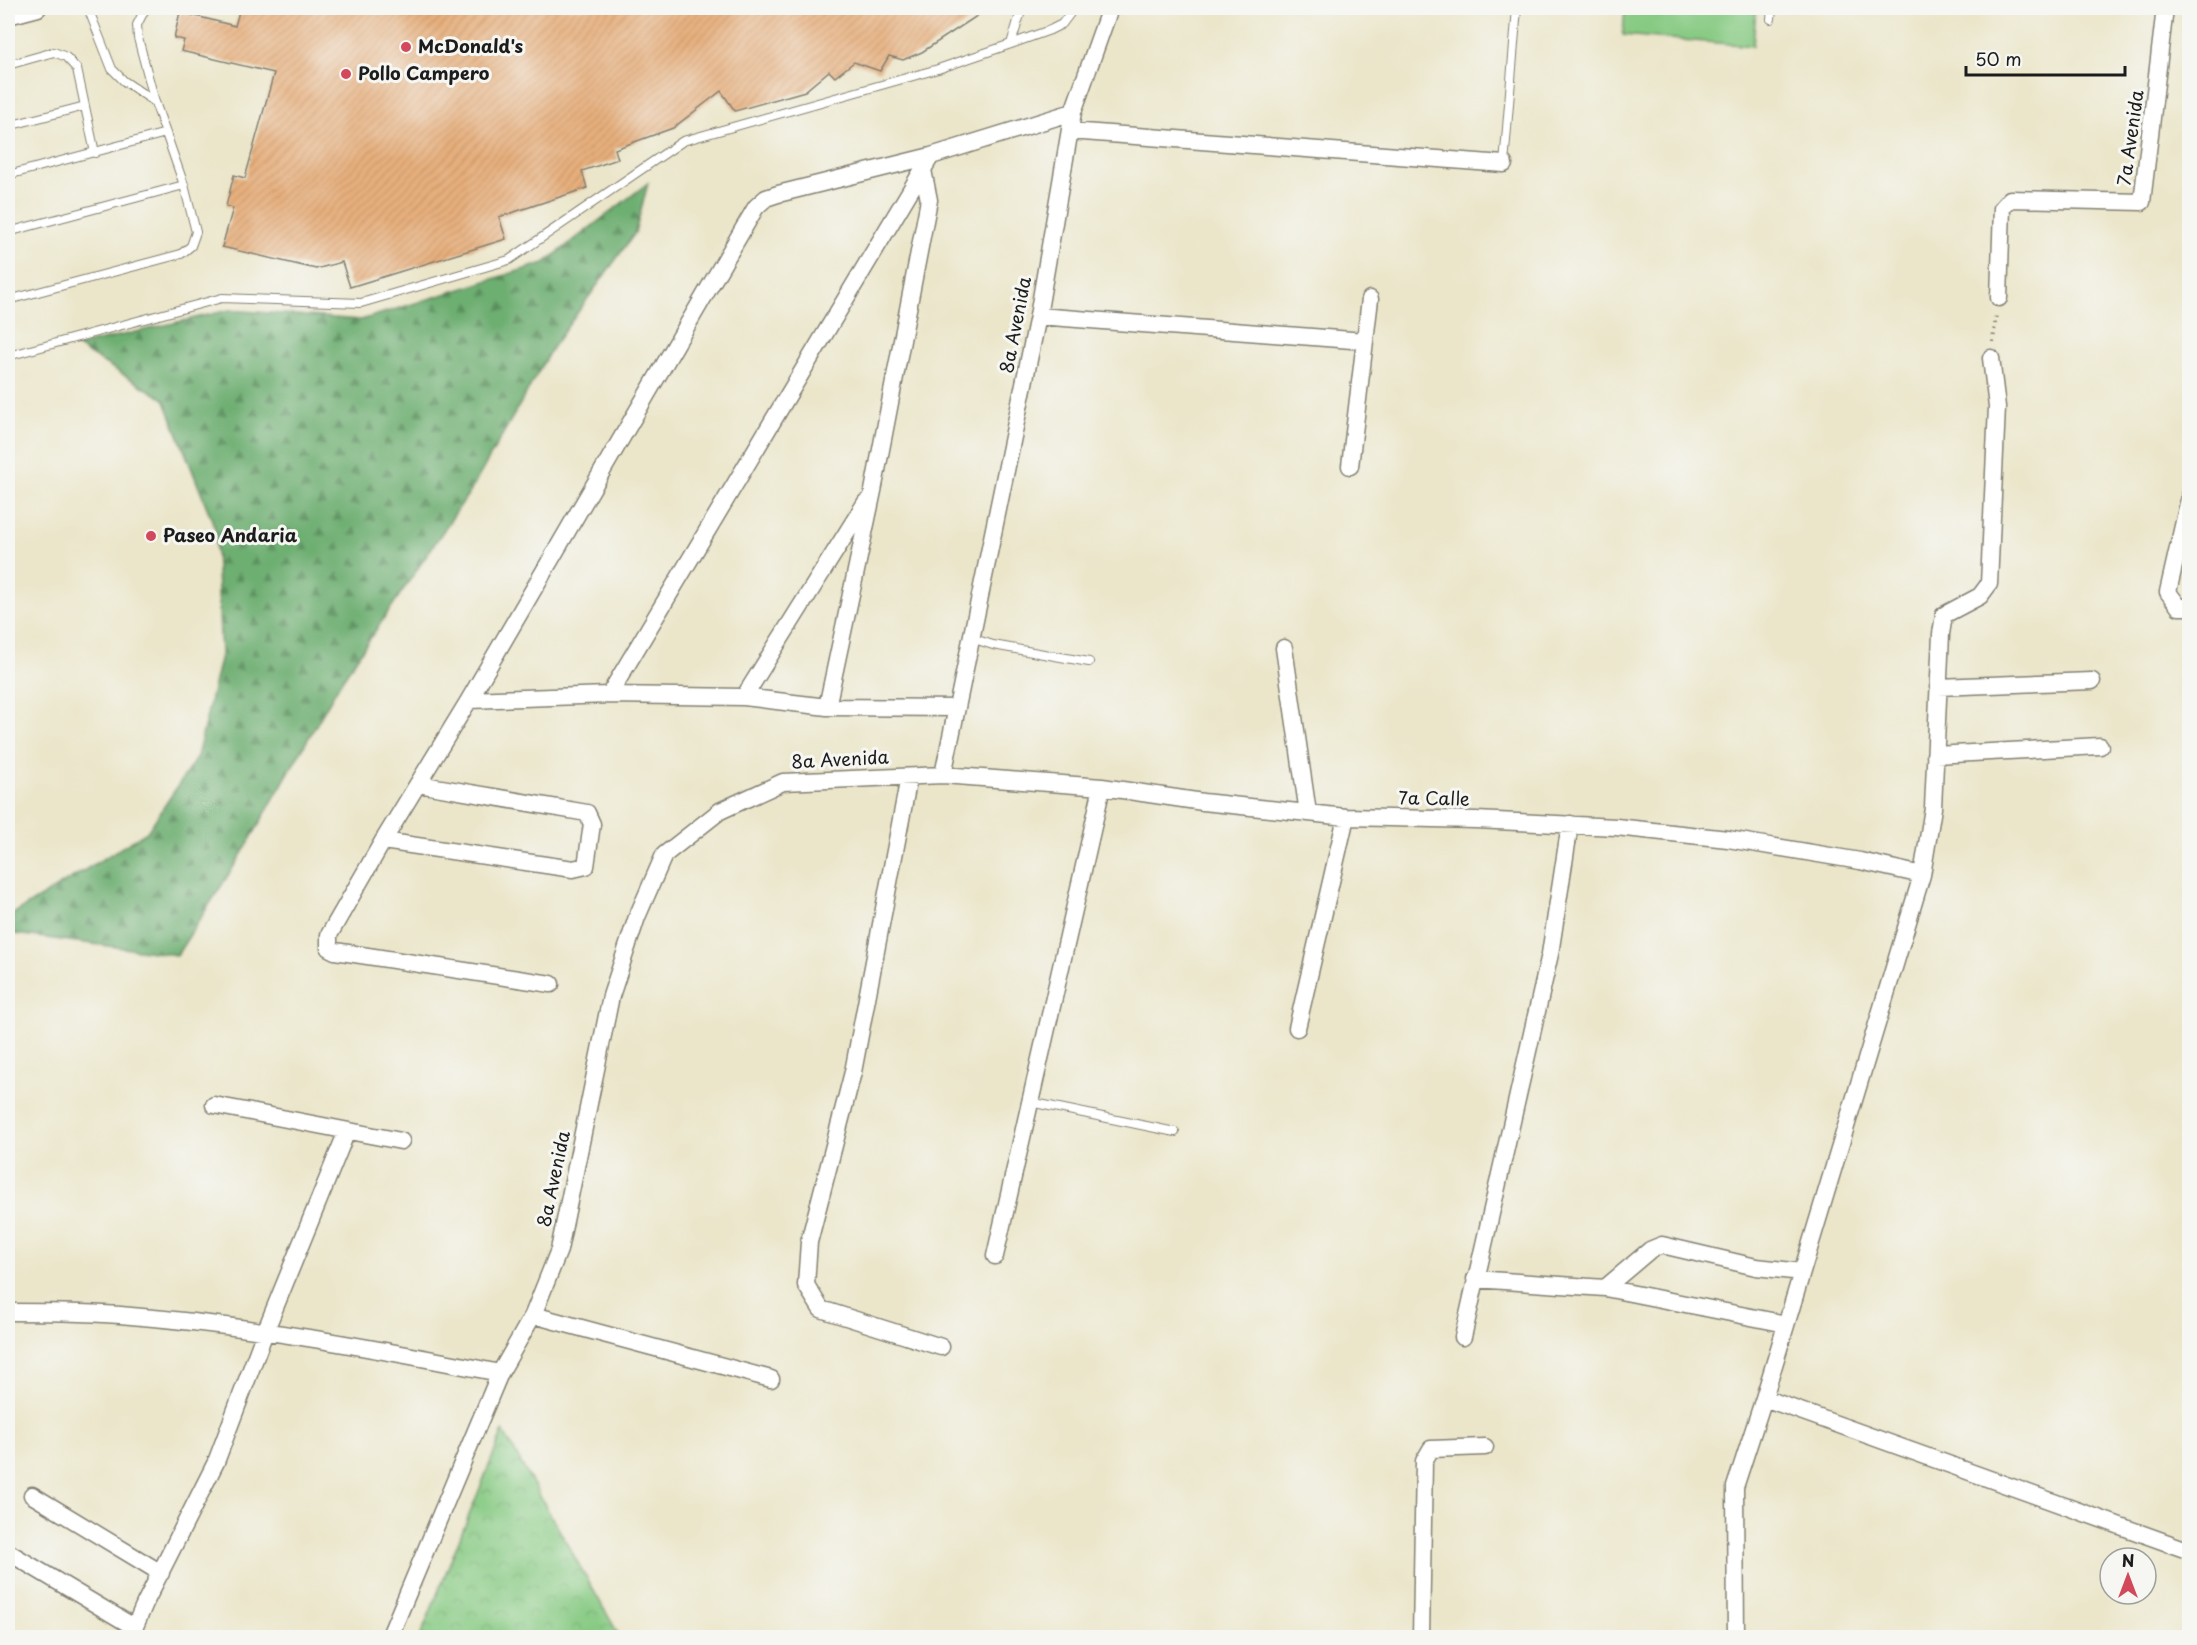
<svg xmlns="http://www.w3.org/2000/svg" width="2197" height="1645" viewBox="0 0 2197 1645" font-family="'Playpen Sans',sans-serif">
<style>
.forest{fill:url(#forest-firs);stroke:#446546;stroke-width:1.5}
.park{fill:url(#park-crowns);stroke:#527350;stroke-width:1.5}
.pitch{fill:#87ca83;stroke:#527350;stroke-width:1.5}
.building{fill:url(#building-hatch)}
.lines{fill:none;stroke-linecap:round;stroke-linejoin:round}
.service-casing{stroke:#848173;stroke-width:10}
.minor-casing{stroke:#848173;stroke-width:19}
.path{stroke:#848173;stroke-width:4;stroke-dasharray:1.5 4.5;stroke-linecap:butt}
.service{stroke:#fff;stroke-width:8}
.minor{stroke:#fff;stroke-width:16}
.poi-dot{fill:#d1495b;stroke:#f6f6f2;stroke-width:2}
.labels{text-anchor:middle;stroke-width:6;stroke-linejoin:round;paint-order:stroke}
.poi-label{font-size:18px;font-weight:bold;fill:#1c1c1c;stroke:#f6f6f2;text-anchor:start}
.street-label{font-size:18px;fill:#1c1c1c;stroke:#f6f6f2}
</style>
<defs>
<pattern id="forest-firs" width="22" height="20" patternUnits="userSpaceOnUse" patternTransform="scale(1.5)"><rect width="22" height="20" fill="#6dae71"/><path d="M5 1l3.5 6h-7zM16 11l3.5 6h-7z" fill="#598d5c"/></pattern>
<pattern id="park-crowns" width="20" height="18" patternUnits="userSpaceOnUse" patternTransform="scale(1.5)"><rect width="20" height="18" fill="#87ca83"/><path d="M2 6a3 3 0 1 1 6 0M12 15a3 3 0 1 1 6 0" fill="none" stroke="#74ad71"/></pattern>
<pattern id="building-hatch" width="6" height="6" patternUnits="userSpaceOnUse" patternTransform="scale(1.5)"><rect width="6" height="6" fill="#e7af7c"/><path d="M-1 1l2-2M0 6l6-6M5 7l2-2" fill="none" stroke="#c6966b"/></pattern>
</defs>
<rect width="100%" height="100%" fill="#f6f6f2"/>
<filter id="ink" filterUnits="userSpaceOnUse"><feTurbulence type="fractalNoise" baseFrequency=".0167" numOctaves="2"/><feDisplacementMap in="SourceGraphic" scale="12" xChannelSelector="R" yChannelSelector="G"/><feConvolveMatrix kernelMatrix="1 2 1 2 8 2 1 2 1" color-interpolation-filters="sRGB"/></filter>
<filter id="wash" filterUnits="userSpaceOnUse"><feTurbulence type="fractalNoise" baseFrequency=".008" numOctaves="4" result="noise"/><feDisplacementMap in="SourceGraphic" scale="24" xChannelSelector="R" yChannelSelector="G"/><feGaussianBlur stdDeviation="1.35" result="paint"/><feColorMatrix in="noise" values="0 0 0 0 0 0 0 0 0 0 0 0 0 0 0 0 0 1.4 0 .05"/><feComposite in="paint" operator="in"/></filter>
<g filter="url(#wash)">
<rect width="100%" height="100%" fill="#ebe6ca"/>
<!-- forest -->
<path class="forest" d="M648 183 635 233 552 348 471 490 342 680 243 852 177 955 8 933V917L147 832 197 757 221 655 215 528 164 399 76 346 229 310 361 320 544 263Z"/>
<!-- park -->
<path class="park" d="M503 1431 620 1637H420Z"/>
<!-- pitch -->
<path class="pitch" d="M1625 8H1756L1753 46 1623 35Z"/>
<g id="blocks">
<!-- building -->
<path class="building" d="M240 8H989L922 52 903 60 889 56 880 71 854 62 835 77 829 71 805 91 735 111 721 91 673 128 615 149 618 159 582 171 587 188 499 217 506 239 350 287 342 262 316 269 222 247 233 208 226 206 234 175 245 178 274 73 181 51 184 40 174 38 180 12 235 26Z"/>
</g>
</g>
<g filter="url(#ink)">
<use href="#blocks" fill-opacity="0" stroke="#848173" stroke-width="1.5"/>
<g class="lines">
<!-- service casing -->
<g class="service-casing">
<path id="service" d="M88 8 112 69 124 81 155 102
M1771 19 1772 8
M1011 44 1022 8
M8 65 54 52 66 57 77 69 95 153
M8 126 85 106
M1504 164 1517 8
M8 175 166 133
M8 232 184 185
M8 300 181 254 191 246 196 232 184 185 155 102 138 38 137 25 144 11 148 8
M8 356 222 298 361 303 509 260 683 141 938 69 1011 44 1050 30 1062 24 1071 12 1073 8
M971 638 993 645 1089 662
M1030 1102 1175 1132"/>
</g>
<!-- minor casing -->
<g class="minor-casing">
<path id="minor" d="M8 16 38 8
M1070 131 1504 164
M1999 298 2002 208 2010 199 2142 202 2165 8
M1038 316 1365 341
M1350 466 1370 299
M2190 495 2168 592 2179 607H2190
M1284 648 1308 813
M1938 687 2092 681
M609 695 931 156
M744 697 866 502
M469 700 609 695 744 697 827 707 957 708
M827 707 873 491 929 200 923 170
M1935 755 2100 746
M943 775 1038 316 1073 112 1110 8
M909 777 853 1072 809 1242 806 1285 821 1309 941 1347
M383 841 573 869 586 866 592 824 587 813 418 784
M551 984 335 951 329 948V935L383 841 469 700 756 207 766 198 778 194 931 156 1073 112
M1297 1028 1346 817
M214 1105 401 1141
M995 1256 1102 787
M1475 1279 1605 1288 1786 1324
M1605 1288 1650 1250 1662 1245 1756 1267 1802 1272
M8 1312C49 1312 90 1312 131 1316 255 1326 378 1349 500 1373
M533 1315 771 1379
M1463 1337 1550 954 1570 824
M1764 1398 2190 1551
M32 1495 161 1573
M8 1552 134 1627
M130 1638 145 1603 216 1462 265 1332 347 1131
M389 1638 500 1373 533 1315 559 1250 611 996 637 917 664 855 720 811 783 782 943 775 1102 787 1203 802 1346 817 1476 820 1616 827 1728 839 1860 861 1922 875
M1421 1638 1424 1461 1431 1449 1485 1447
M1736 1638 1735 1487 1764 1398 1922 875 1933 808 1941 634 1944 615 1980 596 1989 584 1997 407 1991 358"/>
</g>
<!-- path -->
<path class="path" d="M1993 342 1996 314"/>
<!-- service -->
<use href="#service" class="service"/>
<!-- minor -->
<use href="#minor" class="minor"/>
</g>
</g>
<!-- markers -->
<g class="poi-dot">
<circle cx="406" cy="47" r="6"/>
<circle cx="346" cy="74" r="6"/>
<circle cx="151" cy="536" r="6"/>
</g>
<g class="labels">
<!-- poi labels -->
<g class="poi-label">
<text x="418" y="53">McDonald's</text>
<text x="358" y="80">Pollo Campero</text>
<text x="163" y="542">Paseo Andaria</text>
</g>
<!-- street labels -->
<g class="street-label">
<text transform="translate(2131 138) rotate(-82)" y="6">7a Avenida</text>
<text transform="translate(1016 325) rotate(-79)" y="6">8a Avenida</text>
<text transform="translate(840 760) rotate(-3)" y="6">8a Avenida</text>
<text transform="translate(1434 799) rotate(1)" y="6">7a Calle</text>
<text transform="translate(554 1179) rotate(-78)" y="6">8a Avenida</text>
</g>
</g>
<!-- margin -->
<rect width="2197" height="1645" fill="none" stroke="#f6f6f2" stroke-width="30"/>
<!-- north arrow -->
<g transform="translate(2128 1576)"><circle r="28" fill="#f6f6f2" stroke="#9f9f9c" stroke-width="1.5"/>
<path d="M0-4.5L10 22L0 15L-10 22Z" fill="#d1495b"/>
<text y="-9" font-size="16" font-weight="bold" text-anchor="middle" fill="#1c1c1c">N</text>
</g>
<!-- scale -->
<path d="M1966 66v9h159v-9" fill="none" stroke="#1c1c1c" stroke-width="3"/>
<text x="1975" y="66" font-size="18" fill="#1c1c1c" stroke="#f6f6f2" stroke-width="4.5" paint-order="stroke">50 m</text>
</svg>
